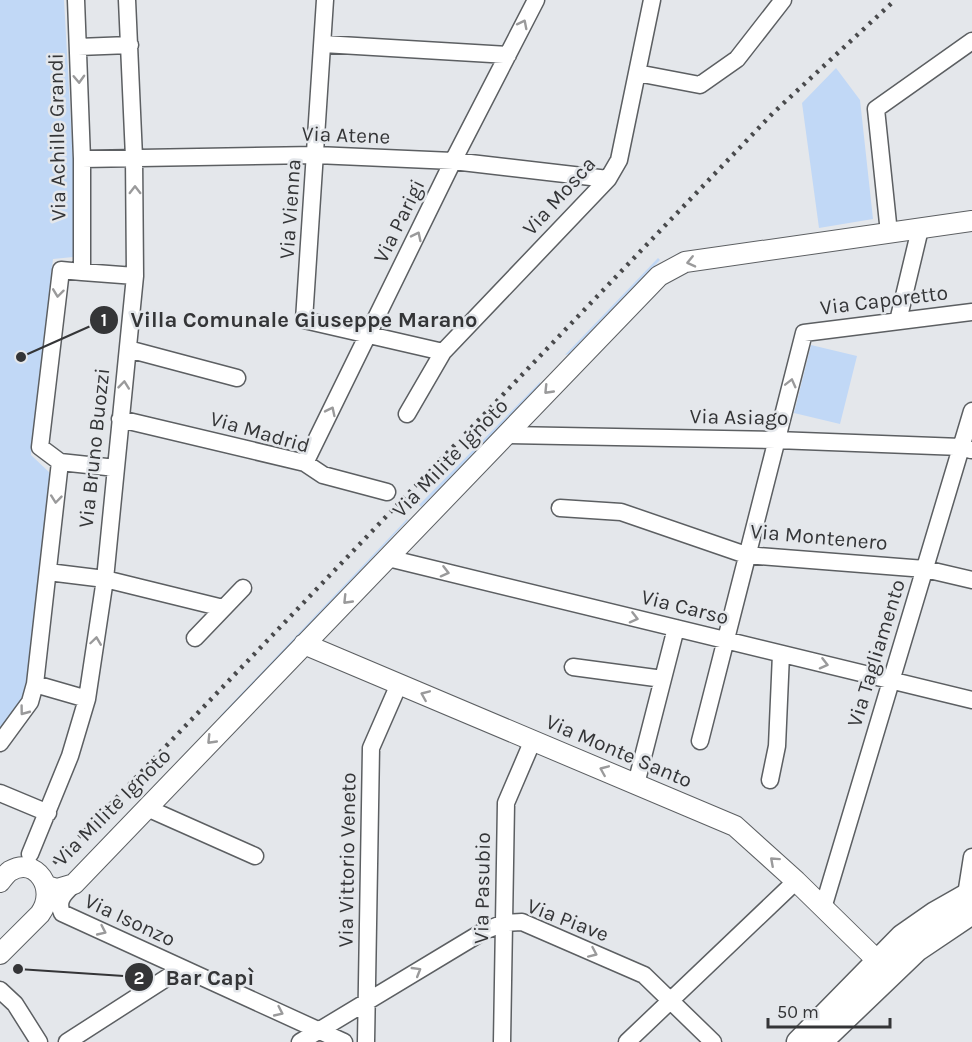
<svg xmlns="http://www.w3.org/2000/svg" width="972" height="1042" viewBox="0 0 972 1042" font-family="Karla,sans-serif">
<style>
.green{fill:#c1d8f6}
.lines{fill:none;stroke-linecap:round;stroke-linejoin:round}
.minor-casing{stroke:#5c5f62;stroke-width:19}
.tertiary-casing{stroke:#5c5f62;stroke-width:22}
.secondary-casing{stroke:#5c5f62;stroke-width:25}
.minor{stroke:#fff;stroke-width:16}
.tertiary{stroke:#fff;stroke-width:20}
.secondary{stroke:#fff;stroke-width:22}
.rail{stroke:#494a4c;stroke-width:4.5;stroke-dasharray:3 6;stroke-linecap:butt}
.oneway{stroke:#9a9a9b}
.labels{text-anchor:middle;stroke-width:5;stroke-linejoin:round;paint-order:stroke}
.street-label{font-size:21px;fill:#343537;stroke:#e4e7eb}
.leader{fill:none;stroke:#343537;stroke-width:2}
.callout-dot{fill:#343537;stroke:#e4e7eb;stroke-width:2}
.mark-label{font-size:18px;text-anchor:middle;font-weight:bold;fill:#fff}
.callout-label{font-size:22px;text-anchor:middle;font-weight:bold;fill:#343537;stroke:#e4e7eb;stroke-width:5;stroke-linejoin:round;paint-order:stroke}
</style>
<rect width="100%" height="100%" fill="#e4e7eb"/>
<!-- green -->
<path class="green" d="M0 0H64L73 160V257L53 259 31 455 50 473 30 667 23 698 0 729Z
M836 68 860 100 873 219 819 228 802 103Z
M658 258 660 260 569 354 565 355Z
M811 345 857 356 840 424 794 413Z
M540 382V386L421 507 419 505Z
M407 519 408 520 222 718 220 716Z"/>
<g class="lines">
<!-- minor casing -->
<g class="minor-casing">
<path id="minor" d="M325 0 304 320 443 352
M323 44 508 55
M78 47 130 45
M637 73 700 85 737 59 783 0
M82 159 316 155 453 161 608 179
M889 233 876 109 972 41
M82 272 135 276
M898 321 920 229
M128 349 237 378
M407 414 443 352 608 179 619 160 652 0
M120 419 305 463 323 475 387 492
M505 435 776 440 961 447 971 450
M60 462 116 468
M305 463 453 161 536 0
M560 508 621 512 746 555 925 569 972 580
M388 558 972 700
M48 572 105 579 223 608
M195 638 243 588
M573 667 663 679
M35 684 87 699
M700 741 804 333 972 312
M0 743 30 702 35 684 60 462 40 447 61 270 82 272V159L76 0
M770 780 777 746 781 654
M636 784 676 628
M0 793 48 813
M147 808 255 856
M30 854 70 756 87 699 105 579 135 276 134 157 127 0
M74 884C65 893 56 900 62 913L344 1042
M966 895 972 857
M823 908 972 411
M0 990 15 1004 39 1042
M67 1042 182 968
M300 1042 484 931 504 923 522 922 644 975 713 1042
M366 1042 371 748 399 684
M502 1042 506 803 533 740
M627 1042 796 881"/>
</g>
<!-- tertiary casing -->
<g class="tertiary-casing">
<path id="tertiary" d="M304 644 735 826 796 881 888 971
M0 882C3 878 6 874 10 871 36 856 58 889 40 914L0 954
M47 886 57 889 74 884 659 276 685 262 972 221"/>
</g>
<!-- secondary casing -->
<g class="secondary-casing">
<path id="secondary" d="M798 1042 902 936 935 913 972 892
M821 1042 917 950 972 913"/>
</g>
<!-- minor -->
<use href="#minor" class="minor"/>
<!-- tertiary -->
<use href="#tertiary" class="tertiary"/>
<!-- secondary -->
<use href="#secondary" class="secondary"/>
<!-- rail -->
<path class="rail" d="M54 863 773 113 895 0"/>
</g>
<!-- one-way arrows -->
<defs><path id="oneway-chevron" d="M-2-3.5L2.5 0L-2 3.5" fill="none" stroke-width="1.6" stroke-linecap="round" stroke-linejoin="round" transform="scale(1.5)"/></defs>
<g class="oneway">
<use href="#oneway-chevron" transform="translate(523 24) rotate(-63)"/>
<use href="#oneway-chevron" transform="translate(79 79) rotate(88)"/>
<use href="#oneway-chevron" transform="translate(135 190) rotate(-90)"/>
<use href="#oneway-chevron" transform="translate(417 236) rotate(-64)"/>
<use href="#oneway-chevron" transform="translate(691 262) rotate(167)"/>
<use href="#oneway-chevron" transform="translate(58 293) rotate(97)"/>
<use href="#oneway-chevron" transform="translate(791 383) rotate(-76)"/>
<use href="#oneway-chevron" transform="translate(124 385) rotate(-84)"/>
<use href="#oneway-chevron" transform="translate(548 390) rotate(134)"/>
<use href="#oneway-chevron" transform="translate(331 411) rotate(-64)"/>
<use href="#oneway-chevron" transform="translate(56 499) rotate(96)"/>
<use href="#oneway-chevron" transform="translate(445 572) rotate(14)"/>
<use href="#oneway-chevron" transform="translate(347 600) rotate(134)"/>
<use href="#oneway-chevron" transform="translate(634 618) rotate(14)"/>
<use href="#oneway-chevron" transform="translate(96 641) rotate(-82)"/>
<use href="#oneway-chevron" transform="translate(824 664) rotate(14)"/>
<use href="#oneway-chevron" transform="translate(425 695) rotate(-157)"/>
<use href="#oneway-chevron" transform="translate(24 711) rotate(127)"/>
<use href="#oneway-chevron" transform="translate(211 740) rotate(134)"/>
<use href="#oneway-chevron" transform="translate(604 770) rotate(-157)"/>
<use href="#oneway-chevron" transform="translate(774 861) rotate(-138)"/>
<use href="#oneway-chevron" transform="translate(102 931) rotate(25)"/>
<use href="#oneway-chevron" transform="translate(593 953) rotate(24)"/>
<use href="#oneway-chevron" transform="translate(417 971) rotate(-31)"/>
<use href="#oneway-chevron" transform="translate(279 1012) rotate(25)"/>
</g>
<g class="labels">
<!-- street labels -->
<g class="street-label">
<text transform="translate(346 135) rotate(2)" y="7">Via Atene</text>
<text transform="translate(57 137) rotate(-91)" y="7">Via Achille Grandi</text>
<text transform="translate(559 196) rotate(-48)" y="7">Via Mosca</text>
<text transform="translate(290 209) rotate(-86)" y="7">Via Vienna</text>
<text transform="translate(399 221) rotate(-64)" y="7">Via Parigi</text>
<text transform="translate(884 300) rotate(-7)" y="7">Via Caporetto</text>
<text transform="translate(739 417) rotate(1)" y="7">Via Asiago</text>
<text transform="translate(260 432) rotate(16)" y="7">Via Madrid</text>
<text transform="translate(94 448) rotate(-84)" y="7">Via Bruno Buozzi</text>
<text transform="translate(450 458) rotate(-46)" y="7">Via Milite Ignoto</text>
<text transform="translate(819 537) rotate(5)" y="7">Via Montenero</text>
<text transform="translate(685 607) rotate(14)" y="7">Via Carso</text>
<text transform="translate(876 653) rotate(-73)" y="7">Via Tagliamento</text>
<text transform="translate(619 751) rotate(23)" y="7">Via Monte Santo</text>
<text transform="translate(112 807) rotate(-45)" y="7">Via Milite Ignoto</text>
<text transform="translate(347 860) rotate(-89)" y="7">Via Vittorio Veneto</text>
<text transform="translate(482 888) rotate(-89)" y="7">Via Pasubio</text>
<text transform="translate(130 920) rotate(25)" y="7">Via Isonzo</text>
<text transform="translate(568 920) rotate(21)" y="7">Via Piave</text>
</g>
</g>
<!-- callouts -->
<path class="leader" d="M21 357L104 320M18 969L139 977"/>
<g class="callout-dot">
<circle cx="21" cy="357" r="6"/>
<circle cx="18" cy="969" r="6"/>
<circle cx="104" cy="320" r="15"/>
<circle cx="139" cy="977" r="15"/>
</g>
<g class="mark-label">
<text x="104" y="326">1</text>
<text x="139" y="984">2</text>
</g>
<g class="callout-label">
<text x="304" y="327">Villa Comunale Giuseppe Marano</text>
<text x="210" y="985">Bar Capì</text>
</g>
<!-- scale -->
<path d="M768 1018v9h122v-9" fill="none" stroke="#343537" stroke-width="3"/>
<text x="777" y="1018" font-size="18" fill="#343537" stroke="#e4e7eb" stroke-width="4.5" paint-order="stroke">50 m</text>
</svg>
